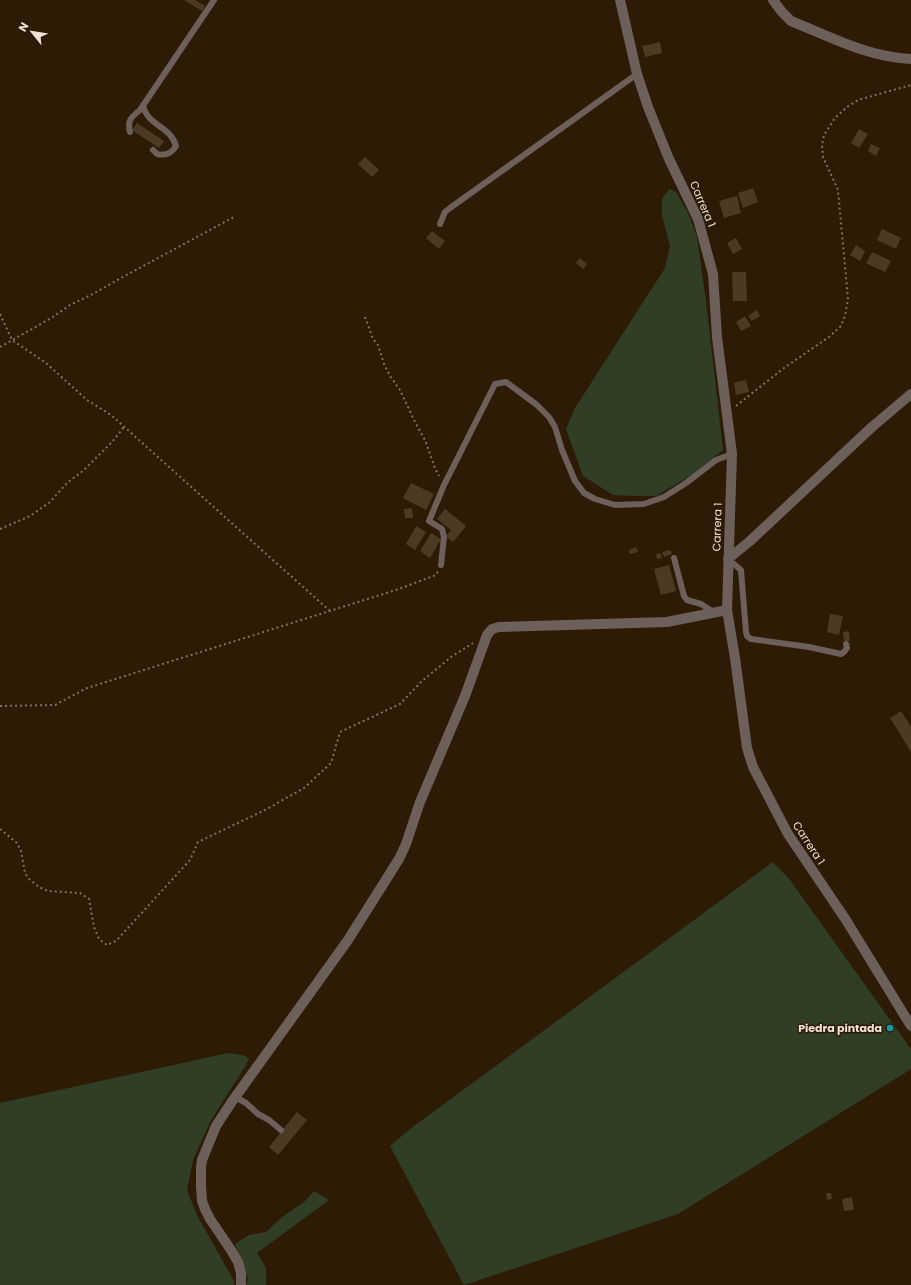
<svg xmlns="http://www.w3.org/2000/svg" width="911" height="1285" viewBox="0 0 911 1285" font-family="Poppins,sans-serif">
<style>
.green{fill:#303e26}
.building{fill:#4c3b24}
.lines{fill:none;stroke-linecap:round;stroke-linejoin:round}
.path{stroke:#817160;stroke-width:2;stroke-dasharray:2 3;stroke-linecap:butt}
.service{stroke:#6d5f5a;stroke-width:6}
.minor{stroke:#6d5f5a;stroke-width:10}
.culture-dot{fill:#0f9aa8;stroke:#2d1b06;stroke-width:1.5}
.labels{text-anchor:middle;stroke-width:3;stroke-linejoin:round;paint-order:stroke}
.street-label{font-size:11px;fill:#eee1d5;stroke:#2d1b06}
.poi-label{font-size:11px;font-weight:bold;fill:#eee1d5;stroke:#2d1b06;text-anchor:end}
</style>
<rect width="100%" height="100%" fill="#2d1b06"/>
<!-- green -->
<path class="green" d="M669 189 676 192 688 213 697 237 706 301 723 450 690 476 656 496H634L613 495 583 476 566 429 575 408 665 268 670 246 662 216V199Z
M773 862 790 880 911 1049V1069L678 1214 464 1285 390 1146 410 1129Z
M228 1053 242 1055 249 1058 246 1065 210 1122 193 1160 187 1190 197 1215 234 1281V1285H0V1103Z
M314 1191 329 1200 257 1253 266 1268V1285H246L248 1279 235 1244 249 1235 266 1232 282 1217 304 1202Z"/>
<!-- building -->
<path class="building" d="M184 0H195L205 6 202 11Z
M660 42 662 53 645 57 642 46Z
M137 123 164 141 159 148 132 130Z
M859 129 868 134 859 148 851 143Z
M871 144 880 148 876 156 868 151Z
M365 157 379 170 372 177 358 164Z
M753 188 758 202 743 208 738 193Z
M737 196 741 213 724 218 719 201Z
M882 229 901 238 896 249 877 240Z
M432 231 445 241 439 249 426 238Z
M736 238 742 249 733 254 727 243Z
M856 245 865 251 860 261 850 255Z
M872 252 891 261 885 272 866 263Z
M580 258 587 264 583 269 576 263Z
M732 272H746L747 301H733Z
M757 310 760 316 752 321 748 316Z
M745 316 751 326 741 331 736 322Z
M746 380 749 392 736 395 734 383Z
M411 483 434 494 426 510 403 498Z
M412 508 413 518H405L404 509Z
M445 509 466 526 453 542 446 536 451 530 437 519Z
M416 526 426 532 415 550 406 544Z
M431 533 441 539 430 558 420 551Z
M636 547 638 552 630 554 629 550Z
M670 550 672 554 664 557 662 552Z
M660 553 662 558 657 559 656 554Z
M669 565 676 591 661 595 654 569Z
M830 614 843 616 839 635 827 632Z
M849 631 850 641H844L843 632Z
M901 711 911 727V752L890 718Z
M297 1112 307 1120 278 1155 269 1147Z
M826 1193H831L832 1199 827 1200Z
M852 1197 854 1210 844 1211 842 1199Z"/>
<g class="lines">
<!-- path -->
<path class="path" d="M0 314 12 340 46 363 87 400 111 415 330 611
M365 317 373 339 378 345 384 364 390 376 400 390 415 422 425 440 435 468 439 476
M0 347 53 317 70 305 91 295 121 278 234 217
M736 406 784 368 829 337 841 326 845 316 848 299 838 190 823 157 822 145 824 135 835 118 847 107 858 100 911 85
M0 529 30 516 50 502 67 483 84 470 112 442 124 427
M0 706 55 705 87 688 399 589 436 575 438 571
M0 829 17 843 21 851 25 873 29 879 39 887 48 891 80 893 89 899 94 927 99 939 107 945 116 941 190 860 198 842 265 810 304 788 331 763 340 732 400 704 422 681 451 657 473 643"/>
<!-- service -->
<path class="service" d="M143 105C147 126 171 126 176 146 172 153 165 156 157 154L153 150
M130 132C127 121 131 117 140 110L214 0
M440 224 445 212 450 208 637 74
M674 558 684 596 687 600 701 604 715 613
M728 559 741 570 746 632 747 636 751 639 809 647 841 654 844 652 847 648 846 644
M441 565 444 537 442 529 429 521 444 485 495 384 506 382 537 405 549 417 555 427 562 450 575 481 584 493 595 499 615 505 644 504 664 497 686 483 716 460 732 454
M235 1097 246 1103 258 1114 269 1120 281 1130"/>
<!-- minor -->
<path class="minor" d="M620 0 637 74 648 107 669 159 698 219 713 274 717 337 732 454 727 610 735 658 747 748 753 767 788 834 846 920 911 1026
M773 0 782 12 791 21C831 37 867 57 911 59
M728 559 750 541 872 427 911 394
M241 1285V1273L238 1262 231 1250 210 1219 205 1209 202 1201 201 1187V1168L202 1160 216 1126 231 1103 348 940 399 859 406 844 420 802 465 696 487 635 492 629 499 627 667 622 727 610"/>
</g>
<!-- markers -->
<circle class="culture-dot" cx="890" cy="1028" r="4"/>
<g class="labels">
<!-- street labels -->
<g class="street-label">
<text transform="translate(703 204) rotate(67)" y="4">Carrera 1</text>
<text transform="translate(717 527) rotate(-88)" y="4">Carrera 1</text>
<text transform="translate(809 843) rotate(57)" y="4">Carrera 1</text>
</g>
<!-- poi labels -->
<g class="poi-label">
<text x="882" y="1032">Piedra pintada</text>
</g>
</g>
<!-- north arrow -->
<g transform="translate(32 32) rotate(300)" stroke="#2d1b06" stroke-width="3" paint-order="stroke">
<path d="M0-3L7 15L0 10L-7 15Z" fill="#eee1d5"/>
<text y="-6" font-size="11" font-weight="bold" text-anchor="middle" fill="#eee1d5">N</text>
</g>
</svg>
